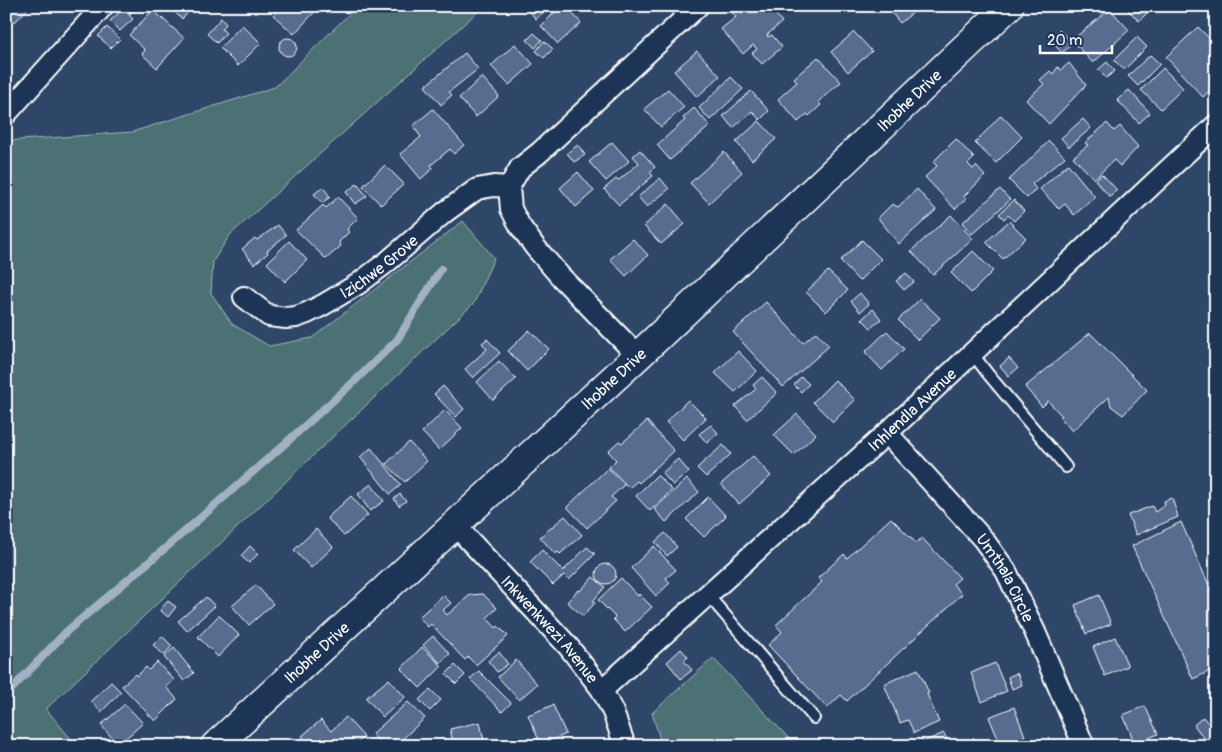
<svg xmlns="http://www.w3.org/2000/svg" width="1222" height="752" viewBox="0 0 1222 752" font-family="Pangolin,sans-serif">
<style>
.green{fill:#4b7174;stroke:#a5b8ba}
.lines{fill:none;stroke-linecap:round;stroke-linejoin:round}
.stream{stroke:#a2b2c4;stroke-width:8}
.building{fill:#566d90;stroke:#fff}
.lane-casing{stroke:#fff;stroke-width:14}
.street-casing{stroke:#fff;stroke-width:24}
.secondary-casing{stroke:#fff;stroke-width:31}
.lane{stroke:#1d3557;stroke-width:10}
.street{stroke:#1d3557;stroke-width:20}
.secondary{stroke:#1d3557;stroke-width:28}
.labels{text-anchor:middle;stroke-width:4;stroke-linejoin:round;paint-order:stroke}
.street-label{font-size:16px;fill:#fff;stroke:#1d3557}
</style>
<rect width="100%" height="100%" fill="#2e4668"/>
<filter id="ink" filterUnits="userSpaceOnUse"><feTurbulence type="fractalNoise" baseFrequency=".02" numOctaves="2"/><feDisplacementMap in="SourceGraphic" scale="10" xChannelSelector="R" yChannelSelector="G"/><feConvolveMatrix kernelMatrix="1 2 1 2 8 2 1 2 1" color-interpolation-filters="sRGB"/></filter>
<g filter="url(#ink)">
<!-- green -->
<path class="green" d="M357 6H484L230 235 213 261 211 293 232 324 269 346 312 338 463 221 494 258 474 303 46 709 77 746H6V141L132 132 275 87Z
M713 658 796 746H662L652 713Z"/>
<g class="lines">
<!-- stream -->
<path class="stream" d="M6 695 67 631 175 540 279 449 357 379 397 340 441 269"/>
</g>
<!-- building -->
<path class="building" d="M6 6H30L15 22 6 14Z
M126 6H130L134 10 129 15 133 19 120 31 110 21Z
M168 6H194L182 19Z
M281 6H320L294 34 273 15Z
M525 6H550L536 19Z
M561 6H566L581 23 558 44 541 26Z
M736 6H769L782 22 767 35 768 37 772 35 782 47 762 64 752 53 757 49 753 45 743 54 721 29 736 17 731 11Z
M886 6H921L900 23Z
M1124 6H1154L1139 21Z
M1110 9 1129 30 1093 63 1072 40Z
M153 10 184 38 157 68 142 54 145 50 129 35Z
M221 18 226 24 222 29 226 33 217 43 207 34Z
M242 25 261 43 238 66 220 48Z
M107 27 120 39 111 48 98 36Z
M1198 27 1216 45V70L1211 74 1216 78V85L1203 97 1166 57Z
M1059 30 1073 43 1062 53 1049 39Z
M854 32 872 51 848 72 831 52Z
M534 33 542 40 535 48 527 40Z
M1137 37 1147 47 1124 70 1114 60Z
M279 47a9 9 0 1 1 18 0a9 9 0 1 1-18 0Z
M544 41 553 49 544 58 536 51Z
M515 44 533 64 509 85 491 66Z
M697 51 720 76 697 97 674 71Z
M465 53 478 69 449 92 452 95 441 105 425 86Z
M1150 55 1160 64 1138 86 1128 76Z
M818 57 841 82 818 102 821 105 809 116 807 114 798 122 778 99 797 82 794 78Z
M1107 62 1115 71 1106 78 1098 70Z
M1069 63 1086 85 1049 124 1026 100 1044 84 1040 80 1050 71 1053 74 1058 67 1061 70Z
M1163 68 1183 88 1161 109 1141 90Z
M482 77 499 96 476 117 459 98Z
M731 77 743 89 710 120 699 108Z
M668 89 684 107 661 127 644 109Z
M1129 90 1150 113 1139 123 1117 100Z
M751 91 769 111 760 120 752 111 733 128 723 116Z
M694 108 710 126 670 160 657 145 685 120 683 118Z
M433 109 464 145 454 154 450 149 431 165 433 168 421 179 400 154 421 137 413 126Z
M1001 115 1022 137 996 163 975 143Z
M1083 119 1091 128 1069 147 1061 138Z
M759 121 776 139 752 160 736 142Z
M1107 123 1114 131 1120 126 1138 147 1120 166 1114 160 1094 179 1073 157 1088 145 1085 143Z
M956 139 974 158 968 164 973 169 976 166 985 176 964 196 966 199 955 209 925 177 937 166 933 162Z
M1049 141 1065 157 1032 184 1036 189 1027 198 1009 180Z
M612 142 629 161 606 181 589 162Z
M578 145 585 155 574 162 567 153Z
M640 150 655 167 650 172 653 176 619 205 604 189 616 179 619 180 639 163 633 156Z
M724 152 742 172 709 203 690 183Z
M1068 164 1095 197 1074 215 1065 204 1059 209 1040 189Z
M385 165 404 184 381 205 363 186Z
M578 172 594 191 576 207 560 188Z
M1102 174 1117 190 1110 197 1095 180Z
M660 178 669 189 647 207 638 197Z
M357 184 367 196 355 204 346 192Z
M323 187 330 197 322 203 314 194Z
M917 189 936 210 899 244 878 218 892 204 898 207Z
M1000 189 1010 200 972 234 962 223Z
M338 197 358 218 347 229 349 232 339 242 341 246 326 259 296 230 323 205 326 208Z
M1014 200 1024 211 1014 221 1008 215 1004 219 999 214Z
M668 204 685 224 661 244 644 226Z
M951 215 973 239 933 275 911 251Z
M1009 221 1026 238 1003 259 986 242Z
M278 225 286 235 267 251 268 253 254 264 242 249 255 238 257 240Z
M633 239 648 255 626 276 610 259Z
M862 240 881 259 859 281 840 261Z
M289 241 307 260 285 282 267 263Z
M973 251 993 271 971 293 951 273Z
M828 271 848 290 826 312 806 292Z
M906 273 914 282 904 290 896 281Z
M860 293 869 304 860 312 851 301Z
M920 299 940 318 918 340 898 320Z
M766 302 803 343 816 332 829 346 783 387 733 332Z
M873 309 881 319 871 328 862 319Z
M529 330 549 349 527 371 508 351Z
M887 331 904 349 882 370 865 352Z
M1090 333 1147 390 1123 415 1111 406 1109 397 1072 431 1060 417 1062 416 1048 401 1042 407 1025 387Z
M487 339 500 353 473 378 465 369 487 349 482 343Z
M738 351 757 371 735 392 715 373Z
M1009 358 1018 368 1009 376 1000 366Z
M499 361 516 379 493 400 477 382Z
M762 377 777 393 747 420 735 406 756 389 753 385Z
M801 377 809 384 801 392 794 385Z
M835 380 855 400 833 422 813 402Z
M443 386 464 409 456 417 434 394Z
M688 400 706 418 683 440 666 422Z
M445 410 462 428 439 450 422 432Z
M797 414 816 434 794 455 774 435Z
M647 421 674 451 639 483 637 481 629 488 609 467 616 460 608 451 619 441 622 443Z
M711 425 718 433 707 443 699 434Z
M409 442 427 461 405 482 386 464Z
M723 445 731 454 706 477 697 468Z
M371 448 401 485 390 494 360 457Z
M753 456 771 476 739 504 721 484Z
M678 459 689 472 673 485 662 473Z
M608 468 624 485 611 497 616 501 587 528 567 507Z
M657 475 672 490 650 511 636 496Z
M687 479 699 492 666 522 654 509Z
M371 484 384 501 370 511 358 494Z
M400 494 406 501 399 506 394 499Z
M351 496 368 515 344 536 327 518Z
M708 497 726 516 704 537 686 519Z
M1172 498 1178 517 1136 535 1128 515 1152 506 1155 512 1165 505 1164 501Z
M565 516 582 535 560 554 558 552 555 554 540 537Z
M891 518 916 543 922 538 960 578 953 584 962 594 847 701 841 695 827 708 768 645 782 632 776 625 822 582 818 578 844 554 847 558Z
M1181 522 1216 601V684L1210 671 1193 679 1132 546Z
M316 529 333 547 311 568 294 550Z
M665 533 677 547 667 556 655 542Z
M250 546 258 554 249 563 241 556Z
M654 546 676 570 666 578 670 583 656 596 631 568Z
M587 547 595 554 569 580 564 575 553 585 530 562 542 550 563 571Z
M596 574a10 10 0 1 1 20 0a10 10 0 1 1-20 0Z
M593 577 605 587 593 601 595 603 583 616 567 602 578 590 580 591Z
M621 578 638 596 639 594 652 607 625 632 613 619 615 617 598 600Z
M256 585 273 604 249 625 232 606Z
M483 594 497 608 487 618 496 628 498 626 508 636 476 665 468 657 465 660 431 624 428 627 419 617 443 595 451 603 443 610 447 615 470 595Z
M1099 595 1111 624 1086 634 1075 605Z
M206 597 215 606 187 631 178 621Z
M168 601 176 607 168 617 160 610Z
M219 615 239 635 218 657 198 637Z
M162 636 172 646 164 655 153 645Z
M433 636 450 654 440 663 423 645Z
M1115 637 1128 666 1105 676 1093 647Z
M422 647 442 666 420 688 401 669Z
M174 648 194 673 184 681 164 657Z
M681 649 688 657 684 661 692 670 681 679 667 662Z
M499 652 508 664 497 672 488 661Z
M516 660 537 684 519 700 498 677Z
M157 662 174 680 166 687 177 699 155 721 122 686 135 674 137 676 146 667 149 670Z
M995 663 1007 691 982 702 971 673Z
M455 665 465 675 456 684 446 674Z
M918 669 929 693 927 694 939 722 914 733 908 720 900 723 884 684Z
M479 671 511 703 502 712 470 679Z
M1017 673 1022 685 1012 689 1008 677Z
M389 679 405 697 383 717 366 698Z
M111 682 121 692 101 712 91 701Z
M430 689 441 700 430 711 419 700Z
M408 702 425 718 395 746H383L372 734Z
M125 704 143 723 118 745 101 725Z
M553 705 566 734 541 745 528 715Z
M1145 706 1158 734 1135 744 1123 715Z
M1014 707 1025 736 1001 746 989 717Z
M346 717 364 737 354 746H310L302 736 321 720 331 731Z
M1203 717 1216 733V746H1210L1194 725Z
M480 722 485 746H454L450 729Z
M944 733 949 746H913Z
M1179 740 1182 746H1166Z"/>
<g class="lines">
<!-- lane casing -->
<g class="lane-casing">
<path id="lane" d="M972 353 988 374 1066 467
M707 594 814 718"/>
</g>
<!-- street casing -->
<g class="street-casing">
<g id="street">
<path d="M6 114 103 6"/>
<path id="s1" d="M244 297 269 316 286 318 296 317 307 313 323 305 358 284 387 262 445 212 477 189 494 186 509 187"/>
<path d="M638 356 560 276 535 247 520 226 511 209 509 187 520 168 539 153 698 6"/>
<path id="s2" d="M887 433 983 539 1006 571 1035 632 1084 746"/>
<path id="s3" d="M455 525 568 646 602 690 613 712 625 746"/>
<path id="s4" d="M602 690 887 433 1216 125"/>
</g>
</g>
<!-- secondary casing -->
<g class="secondary-casing">
<g id="secondary">
<path id="s5" d="M215 746 638 356 1009 6"/>
</g>
</g>
<!-- lane -->
<use href="#lane" class="lane"/>
<!-- street -->
<use href="#street" class="street"/>
<!-- secondary -->
<use href="#secondary" class="secondary"/>
</g>
</g>
<g class="labels">
<!-- street labels -->
<g class="street-label">
<text dy="6" stroke="none"><textPath href="#s5" startOffset="948">Ihobhe Drive</textPath></text>
<text dy="6" stroke="none"><textPath href="#s1" startOffset="156">Izichwe Grove</textPath></text>
<text dy="6" stroke="none"><textPath href="#s5" startOffset="542">Ihobhe Drive</textPath></text>
<text dy="6" stroke="none"><textPath href="#s4" startOffset="418">Inhlendla Avenue</textPath></text>
<text dy="6" stroke="none"><textPath href="#s2" startOffset="188">Umthala Circle</textPath></text>
<text dy="6" stroke="none"><textPath href="#s3" startOffset="141">Inkwenkwezi Avenue</textPath></text>
<text dy="6" stroke="none"><textPath href="#s5" startOffset="138">Ihobhe Drive</textPath></text>
</g>
</g>
<!-- margin -->
<rect width="1222" height="752" fill="none" stroke="#1d3557" stroke-width="25"/>
<rect x="12" y="12" width="1197" height="727" fill="none" stroke="#fff" stroke-width="2" filter="url(#ink)"/>
<!-- scale -->
<path d="M1040 45v8h72v-8" fill="none" stroke="#ffffff" stroke-width="2.5"/>
<text x="1047" y="45" font-size="15" fill="#ffffff" stroke="#1d3557" stroke-width="4" paint-order="stroke">20 m</text>
</svg>
